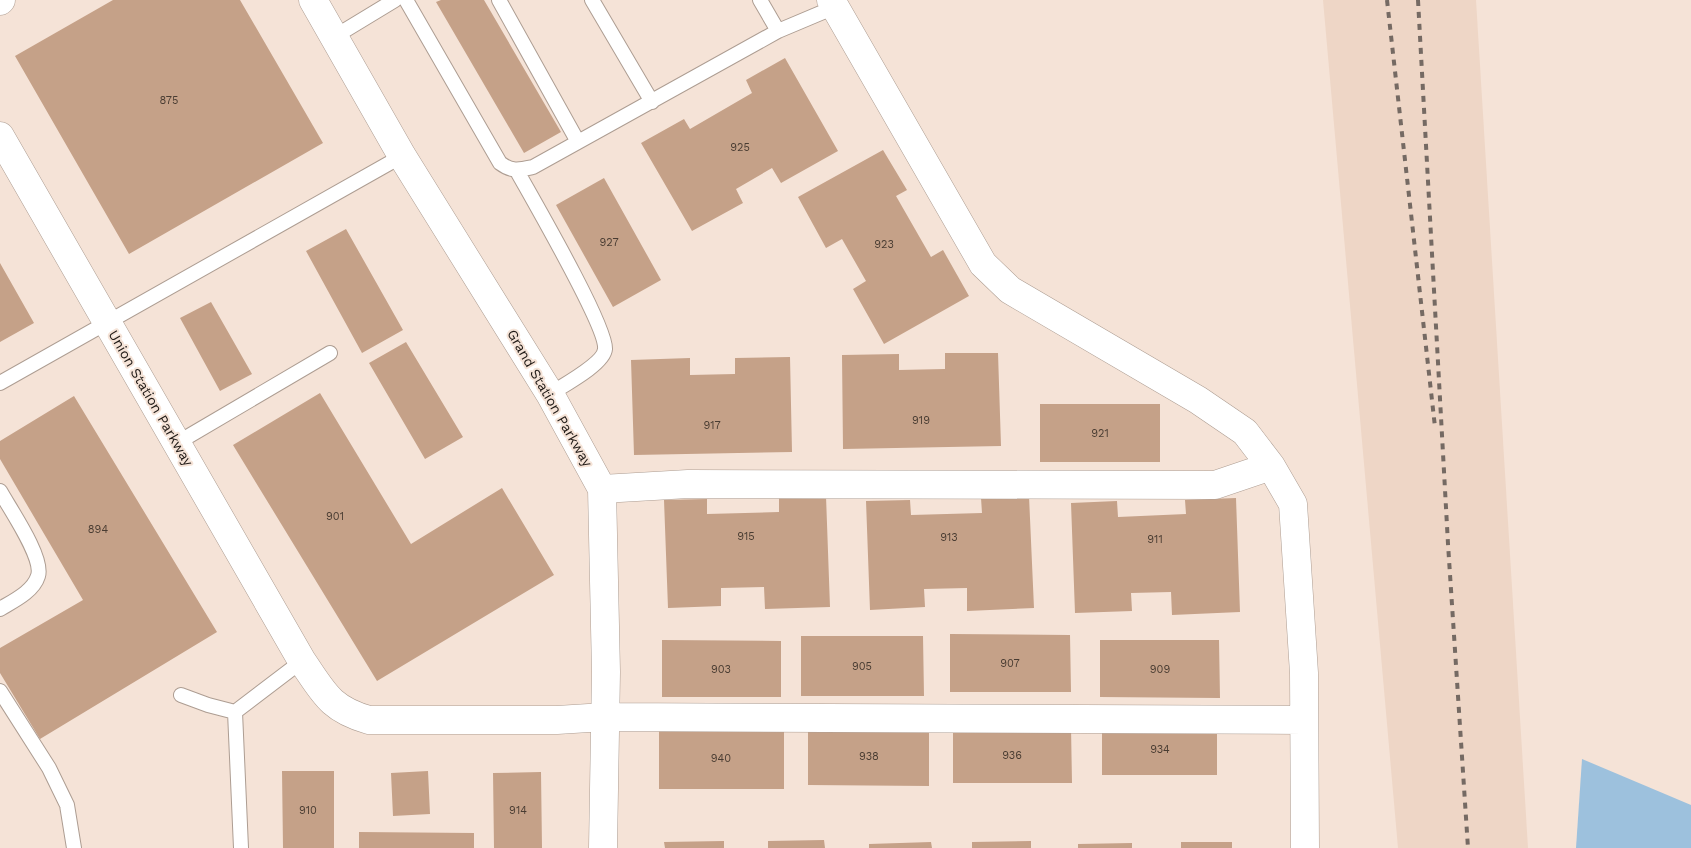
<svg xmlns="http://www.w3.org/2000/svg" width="1691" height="848" viewBox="0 0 1691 848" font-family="'Work Sans',sans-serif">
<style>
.built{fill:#eed6c6}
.water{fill:#9dc1dd}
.building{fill:#c5a188}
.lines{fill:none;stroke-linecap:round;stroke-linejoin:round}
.service-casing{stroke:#ad9d92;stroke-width:16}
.minor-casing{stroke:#ad9d92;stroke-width:29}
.service{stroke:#fff;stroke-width:14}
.minor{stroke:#fff;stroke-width:28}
.rail{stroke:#756a63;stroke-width:4;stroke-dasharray:6 6;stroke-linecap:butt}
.labels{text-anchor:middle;stroke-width:4;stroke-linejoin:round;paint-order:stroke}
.number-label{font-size:11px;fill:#493c32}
.street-label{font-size:14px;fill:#201a16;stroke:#f5e3d7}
</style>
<rect width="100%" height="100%" fill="#f5e3d7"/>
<!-- built -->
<path class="built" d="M1323 0H1476L1528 848H1398Z"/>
<!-- water -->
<path class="water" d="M1582 759 1691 805V848H1576Z"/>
<!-- building -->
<path class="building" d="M113 0H240L323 143 129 254 15 56Z
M441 0H484L561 132 524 153 436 2Z
M785 58 838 151 781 183 772 168 736 189 743 203 692 231 641 143 684 119 690 129 752 93 746 80Z
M883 150 907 190 896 196 931 257 943 250 969 296 884 344 853 289 866 281 842 239 826 248 798 197Z
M604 178 661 280 613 307 556 205Z
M346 229 403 330 362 353 306 251Z
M0 263 34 323 0 342Z
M211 302 252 374 220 391 180 318Z
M406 342 463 437 425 459 369 363Z
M945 353H998L1001 446 843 449 842 355 899 354V370L945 369Z
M790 357 792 452 634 455 631 360 690 358V375L735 374V358Z
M320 393 411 544 502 488 554 575 377 681 233 445Z
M74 396 217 632 40 739 0 673V648L83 600 0 459V441Z
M1040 404H1160V462H1040Z
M826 496 830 607 765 609 764 587 721 588V606L668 608 664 500 707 499V514L779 512V497Z
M1029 496 1034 608 967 611V588L924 589 925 607 870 610 866 501 910 500 911 515 982 513 981 498Z
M1236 498 1240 612 1172 615 1171 592 1131 593 1132 611 1075 613 1071 503 1117 501 1118 517 1186 514 1185 500Z
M950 634 1070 635 1071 692H950Z
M801 636H923L924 696H801Z
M662 640 781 641V697H662Z
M1100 640H1219L1220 698 1100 697Z
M1102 723 1217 724V775H1102Z
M659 726H784V789H659Z
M808 727H929V786L808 785Z
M953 727H1071L1072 783H953Z
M282 771H334V848H283Z
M428 771 430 814 393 816 391 773Z
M541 772 542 848H494L493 773Z
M359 832 474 833V848H359Z
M824 840 825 848H768V841Z
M724 841V848H665L664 842Z
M1031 841V848H972V842Z
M931 842 932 848H869V844Z
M1181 842H1232V848H1181Z
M1132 843V848H1078V844Z"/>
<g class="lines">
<!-- service casing -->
<g class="service-casing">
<path id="service" d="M406 0 500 163C512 172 519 170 533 167L778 31 835 7
M499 0 578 142
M592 0 652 102
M760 0 778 31
M334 37 395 0
M517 171C532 198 607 327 605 349 604 364 562 386 550 394
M0 383 402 156
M177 443 330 353
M0 491C10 509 44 558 38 576 33 592 13 601 0 609
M0 691 49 768 67 805 74 848
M181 695 208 705 235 712 302 661
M235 712 241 848"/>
</g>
<!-- minor casing -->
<g class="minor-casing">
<path id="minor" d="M313 0 402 156 550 394 602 489 606 672 603 848
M831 0 983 264 1010 290 1198 400 1245 432 1271 466 1293 504 1304 673 1305 848
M0 1 1 0
M0 136 302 661C324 693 330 709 369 720H557L605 717 1303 720
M602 489 688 484 1215 485 1271 466"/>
</g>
<!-- service -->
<use href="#service" class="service"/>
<!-- minor -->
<use href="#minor" class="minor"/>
<!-- rail -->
<path class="rail" d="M1387 0 1435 427
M1418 0 1448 544 1468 848"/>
</g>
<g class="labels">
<!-- number labels -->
<g class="number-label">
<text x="169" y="104">875</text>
<text x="740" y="151">925</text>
<text x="609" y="246">927</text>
<text x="884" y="248">923</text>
<text x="921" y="424">919</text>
<text x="712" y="429">917</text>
<text x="1100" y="437">921</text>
<text x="335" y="520">901</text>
<text x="98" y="533">894</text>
<text x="746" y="540">915</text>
<text x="949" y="541">913</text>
<text x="1155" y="543">911</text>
<text x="1010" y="667">907</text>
<text x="862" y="670">905</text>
<text x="721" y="673">903</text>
<text x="1160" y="673">909</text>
<text x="1160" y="753">934</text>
<text x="1012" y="759">936</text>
<text x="869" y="760">938</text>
<text x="721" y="762">940</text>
<text x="308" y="814">910</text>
<text x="518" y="814">914</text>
</g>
<!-- street labels -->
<g class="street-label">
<text transform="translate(151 398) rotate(60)" y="5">Union Station Parkway</text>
<text transform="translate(550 398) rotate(60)" y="5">Grand Station Parkway</text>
</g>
</g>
</svg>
